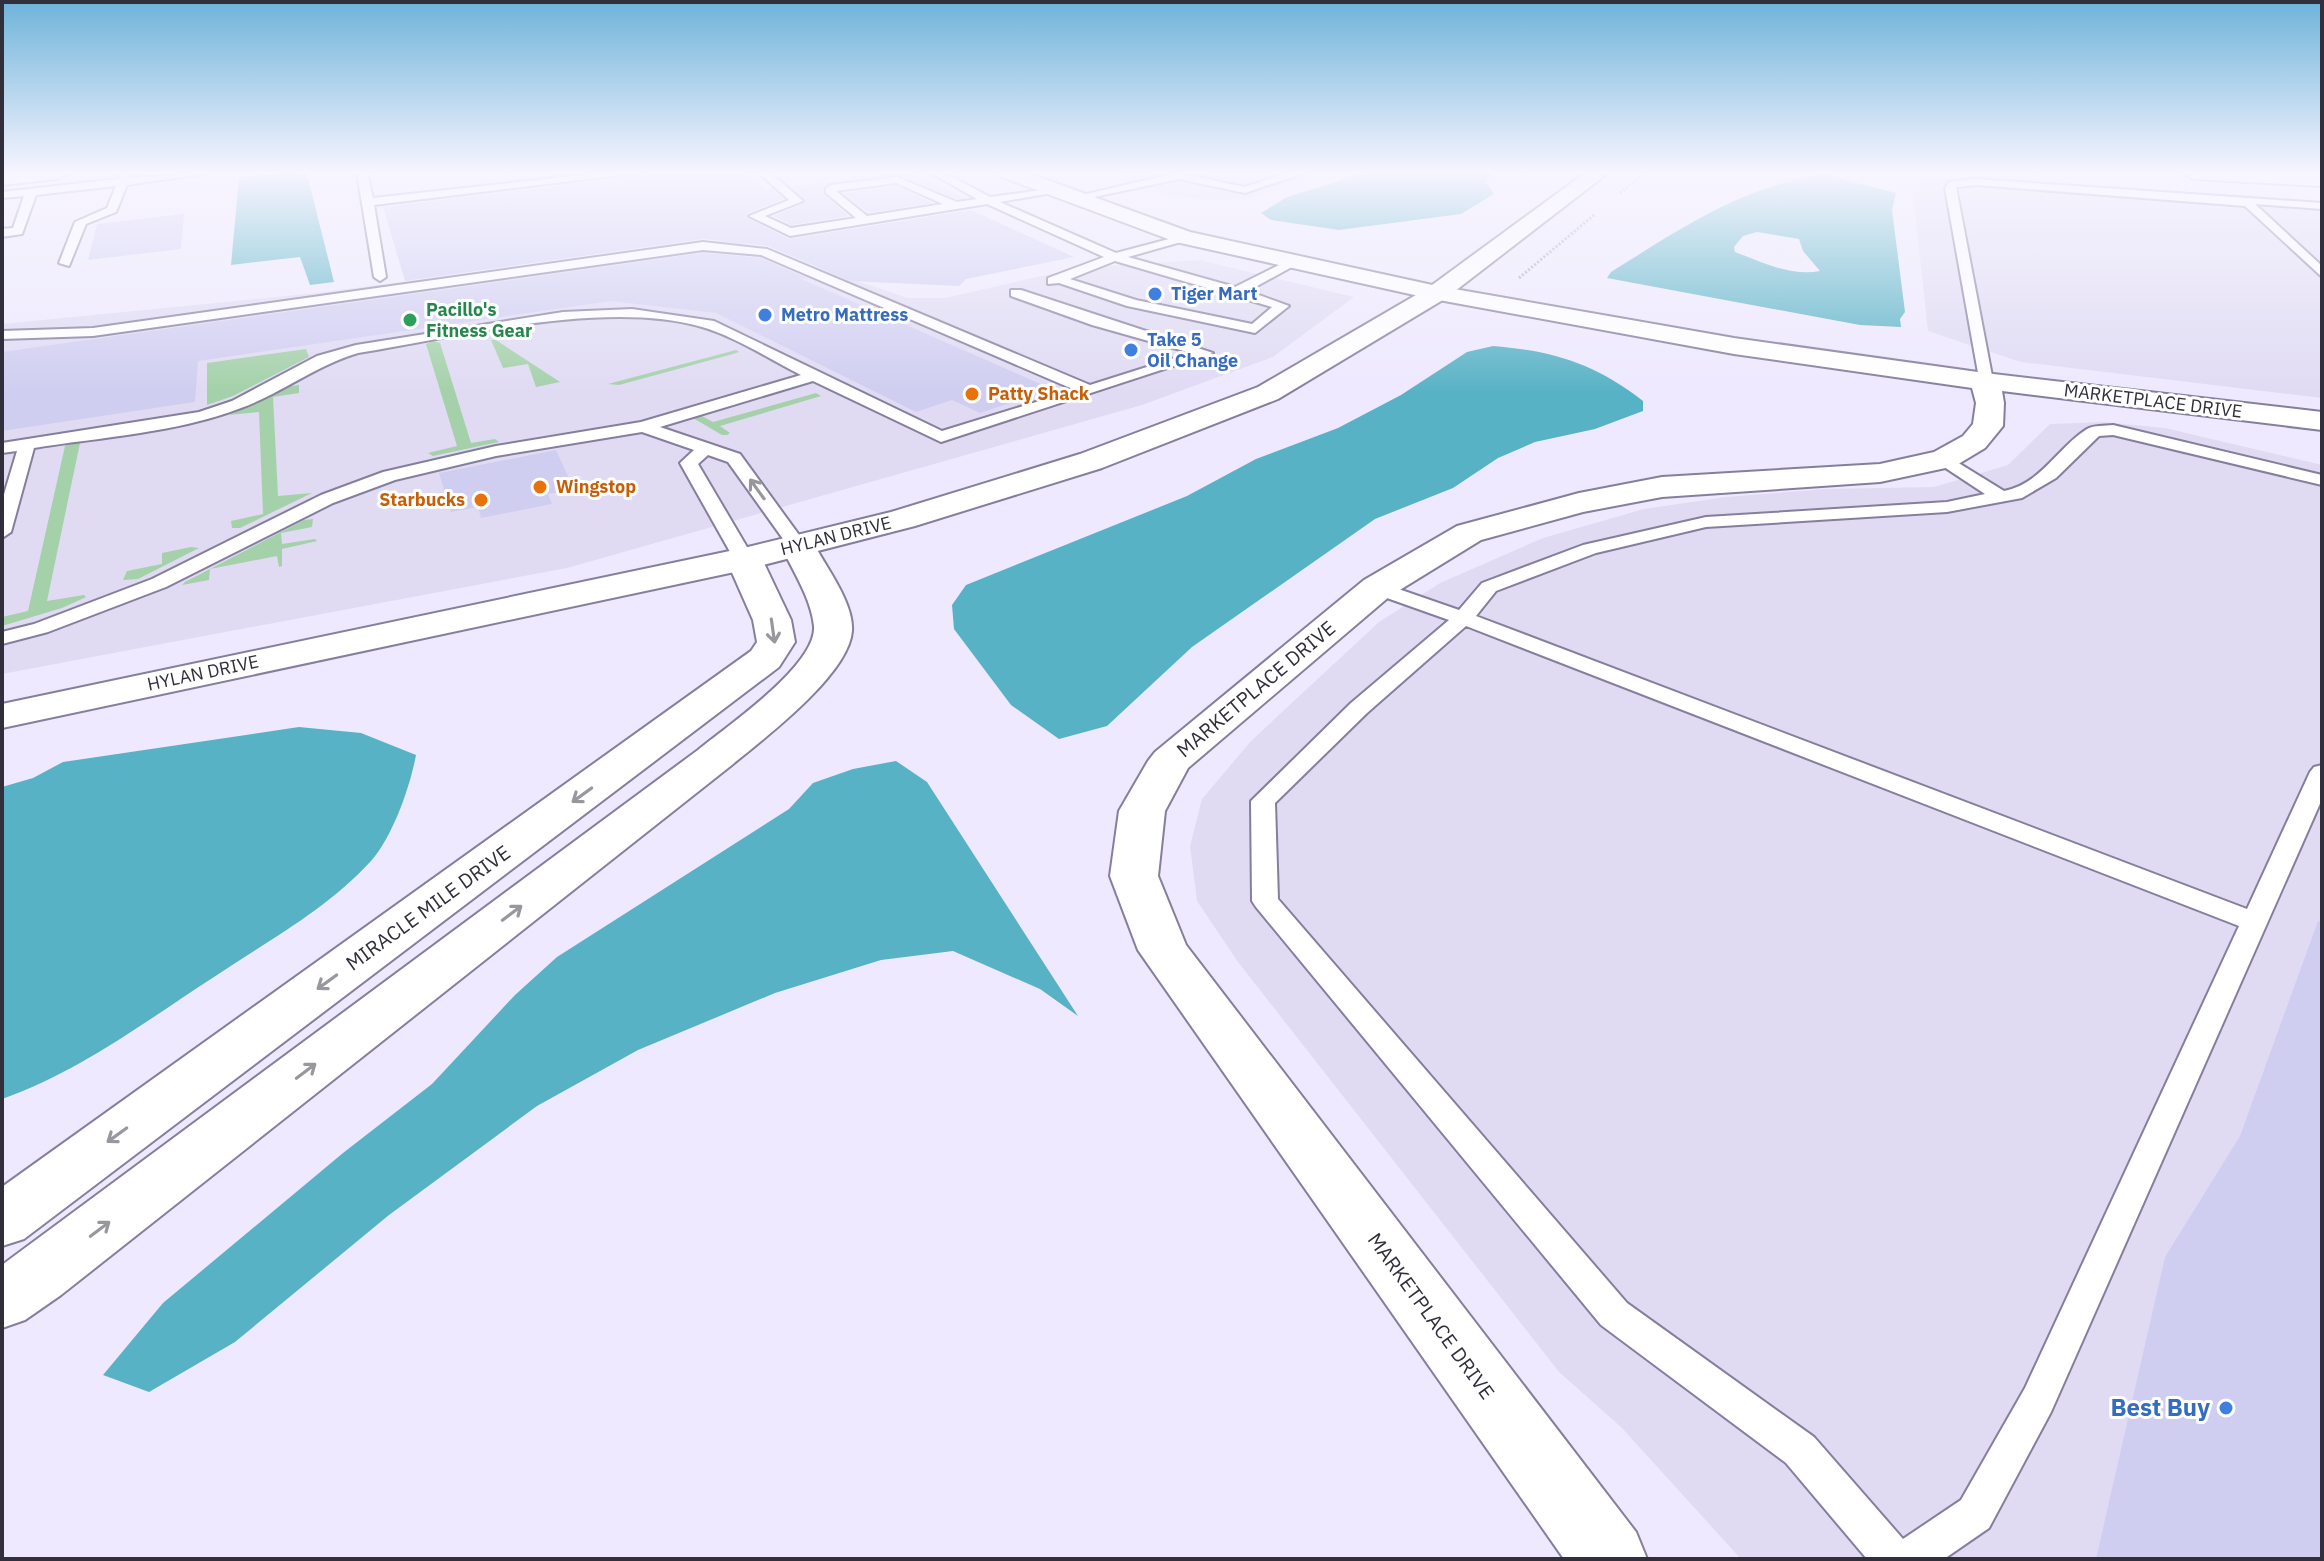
<svg xmlns="http://www.w3.org/2000/svg" width="2324" height="1561" viewBox="0 0 2324 1561" font-family="'IBM Plex Sans',sans-serif">
<style>
.built{fill:#e0dbf3}
.green{fill:#a4d1a9}
.water{fill:#58b2c5;fill-rule:evenodd}
.building{fill:#d0cef0}
.lines{fill:none;stroke-linecap:round;stroke-linejoin:round}
.service-casing{stroke:#857e9d;stroke-width:4}
.minor-casing{stroke:#857e9d;stroke-width:4}
.tertiary-casing{stroke:#857e9d;stroke-width:4}
.secondary-casing{stroke:#857e9d;stroke-width:4}
.motorway-casing{stroke:#857e9d;stroke-width:4}
.path{stroke:#aaa5b8;stroke-width:3;stroke-dasharray:2 2;stroke-linecap:butt}
.service{fill:#fff;fill-rule:evenodd}
.minor{fill:#fff;fill-rule:evenodd}
.tertiary{fill:#fff;fill-rule:evenodd}
.secondary{fill:#fff;fill-rule:evenodd}
.motorway{fill:#fff;fill-rule:evenodd}
.oneway{stroke:#98979e}
.shop-dot{fill:#3f7fe0;stroke:#fff;stroke-width:3}
.leisure-dot{fill:#2e9e5b;stroke:#fff;stroke-width:3}
.food-dot{fill:#e8710a;stroke:#fff;stroke-width:3}
.labels{text-anchor:middle;stroke-width:6;stroke-linejoin:round;paint-order:stroke}
.far-shop-label{font-size:18px;font-weight:bold;fill:#366cbe;stroke:#fff;text-anchor:start}
.far-leisure-label{font-size:18px;font-weight:bold;fill:#27864d;stroke:#fff;text-anchor:start}
.far-food-label{font-size:18px;font-weight:bold;fill:#c56008;stroke:#fff;text-anchor:start}
.far-street-label{font-size:18px;fill:#322f3d;stroke:#fff}
.street-label{font-size:20px;fill:#322f3d;stroke:#fff}
.near-shop-label{font-size:24px;font-weight:bold;fill:#366cbe;stroke:#fff;text-anchor:end}
</style>
<rect width="100%" height="100%" fill="#eee9fe"/>
<!-- built -->
<path class="built" d="M1112 173H1320L1251 198 1210 200 1157 194Z
M1969 177 2220 196 2236 194 2322 201V398L2021 362 1928 331 1912 183Z
M731 239 908 298H945L1077 268 1199 260 1354 297 1273 357 1142 405 567 568 2 674V324L316 293Z
M2104 422 2165 428 2322 465V1559H1741L1621 1427 1559 1372 1238 962 1197 901 1190 846 1202 799 1251 741 1379 622 1440 583 1543 538 1644 509 1726 497 1826 489 1934 487 2008 465 2050 424Z"/>
<!-- green -->
<path class="green" d="M491 340H496L560 382 536 387 528 364 503 368Z
M433 341 440 343 471 443 495 439 499 442 433 456 428 453 457 446 426 344Z
M306 349 309 357 233 396 207 405V363Z
M736 350 739 352 733 354 619 385 608 384Z
M299 385V393L273 397 278 496 312 493 240 528H232L231 521 263 514 259 412 229 415 291 386Z
M816 393 821 396 720 426 730 433 727 435H722L693 418 700 415 713 422Z
M72 443H80L47 601 84 595 86 597 62 608 2 626V617L28 611 65 446Z
M313 519 312 527 281 533 282 544 315 539 317 541 282 549V566L279 567 277 556 210 569 209 580 182 585 185 582 304 520Z
M191 547 199 548 138 579 123 580 127 571 162 564V553Z"/>
<!-- water -->
<path class="water" d="M285 173 307 174 334 282 310 285 300 257 231 265 239 178Z
M1366 173H1493L1486 181 1494 194 1461 214 1339 230 1271 220 1261 213 1287 197Z
M1826 175 1896 193 1892 210 1905 312 1900 319 1901 327 1860 325 1607 278 1611 272C1677 231 1746 183 1826 175ZM1757 232 1799 239 1803 251 1820 271C1791 277 1762 262 1735 252L1734 247 1743 236Z
M1493 346C1553 351 1594 363 1643 401V411L1595 429 1535 442 1498 458 1453 488 1375 519 1192 647 1107 726 1059 739 1011 705 954 629 952 605 966 585 1187 496 1256 459 1338 428 1401 395 1467 352Z
M299 727 361 733 416 755C410 787 393 836 371 861 326 910 269 940 214 977 146 1021 79 1072 2 1099V787L33 778 63 762Z
M896 761 927 782 1078 1016 1040 989 953 951 881 960 775 993 638 1050 537 1106 389 1215 235 1342 149 1392 103 1375 163 1303 343 1153 432 1084 515 995 557 957 789 809 813 783 853 769Z"/>
<!-- building -->
<path class="building" d="M662 173H746L764 190 772 189 783 199 748 213 746 217 789 239 971 210 1074 257 966 279 959 286 850 281 768 246 703 239 405 281 383 207Z
M899 173H911L965 198 957 199 897 174 824 185V195L849 216 791 225 773 216 806 202 791 187Z
M896 186 933 203 868 213 843 193Z
M184 214 181 249 88 260 97 224Z
M703 253 760 258 809 279 799 278 1052 389 980 413 952 400 916 412 716 313 611 301 198 361 195 402 2 431V352Z
M556 450 574 489 548 494 552 504 481 518 478 507 451 512 439 473Z
M2318 921 2322 922V1559H2096L2165 1257 2240 1136Z"/>
<g class="lines">
<!-- service casing -->
<g class="service-casing">
<path id="service" d="M121 173H131L130 178 210 173 127 185 116 212 86 224 69 266 59 263 75 222 107 208 116 186 36 195 22 234 2 237V229L13 228 24 196 2 198V192L118 179Z
M357 173H367L373 198 600 173H637L374 205 386 277 380 281 374 277Z
M759 173H771L803 201 765 216 791 228 856 218 826 193V188L831 185 897 177 957 202 977 199 931 173H945L990 197 1057 188V192L1000 202 1116 253 1188 234V240L1128 257 1235 287 1289 260 1299 263 1248 291 1289 306 1255 333 1127 306 1059 283 1048 284V278L1104 257 987 204 790 236 749 216 789 200ZM896 183 943 204 867 216 836 191ZM1115 261 1272 307 1252 324 1136 300 1070 279Z
M1177 173 1245 187 1287 173H1304L1245 193 1179 179 1075 201 1069 198Z
M1976 179 2322 203V209L2255 204 2322 266V277L2245 206 1976 185 1956 187 1993 381 1985 386 1980 384 1945 188 1949 182Z
M703 242 767 249 1090 385 1191 353 1092 325 1011 296V290H1021L1213 353 941 442 813 381 660 427 740 454 807 546 805 550H791L728 462 708 455 698 464 754 559 744 565 734 559 680 463 694 450 642 432 496 456 395 480 333 503 166 587 48 632 2 644V632L34 624 152 579 321 495 383 472 496 446 641 422 801 375C771 360 734 336 702 327 606 299 457 337 358 353 315 366 282 393 241 408 176 433 102 437 34 448L11 532 2 538V501L17 451 2 453V443L199 412 232 401 317 356 356 345 563 312 632 309 714 321 942 431 1075 390 761 255 703 250 93 336 2 339V331L93 328Z
M2113 425 2322 475V485L2113 435 2099 436 2056 478 2022 498 1947 512 1706 527 1596 553 1496 591 1476 616 2247 909 2310 772 2314 767 2322 765V799L2051 1412 1989 1528 1944 1559H1867L1786 1463 1601 1325 1256 907 1252 901 1251 801 1351 703 1449 620 1370 592 1367 588 1370 584H1384L1459 610 1482 583 1583 545 1706 517 1947 502 1985 494 1938 463 1936 459 1938 455 1944 454 2004 491C2041 484 2058 447 2087 429 2094 425 2105 426 2113 425ZM1466 626 2239 926 2025 1388 1961 1500 1903 1539 1814 1437 1627 1303 1278 899 1275 803 1367 713Z"/>
</g>
<!-- minor casing -->
<g class="minor-casing">
<path id="minor" d="M1437 286 1734 338 1985 373 2322 412V430L2002 391 2004 403 2003 426 1985 448 1955 466 1880 482 1662 497 1583 512 1481 540 1390 596 1188 768 1165 811 1158 876 1186 945 1636 1532 1647 1559H1564L1138 950 1110 876 1119 811 1148 761 1155 752 1364 580 1457 526 1579 493 1662 477 1880 464 1934 452 1963 436 1973 424 1976 403 1972 388 1734 354 1428 298 1425 293 1428 288Z
M798 536 810 539 815 546C828 570 854 604 852 631 849 675 761 741 728 768L61 1295 25 1320 2 1328V1265L698 750C727 726 817 665 814 626 811 598 793 571 781 546L786 539Z
M744 548 756 552 762 559 791 620 795 642 779 667 24 1239 2 1246V1187L751 651 757 642 753 620 726 559 732 552Z"/>
</g>
<!-- tertiary casing -->
<g class="tertiary-casing">
<path id="tertiary" d="M2 173H67L57 179 2 185Z
M999 173H1028L1190 232 1437 286 1446 288 1449 293 1446 298 1437 300 1176 242 1002 177Z"/>
</g>
<!-- secondary casing -->
<g class="secondary-casing">
<path id="secondary" d="M1585 173H1608L1446 298 1278 399 1102 468 915 526 744 570 2 728V704L744 548 891 512 1080 454 1258 387 1428 288Z"/>
</g>
<!-- motorway casing -->
<g class="motorway-casing">
<path id="motorway" d="M2183 173 2322 174V186L2193 179Z"/>
</g>
<!-- path -->
<path class="path" d="M1620 193 1644 173
M1519 278 1594 215"/>
<!-- service -->
<use href="#service" class="service"/>
<!-- minor -->
<use href="#minor" class="minor"/>
<!-- tertiary -->
<use href="#tertiary" class="tertiary"/>
<!-- secondary -->
<use href="#secondary" class="secondary"/>
<!-- motorway -->
<use href="#motorway" class="motorway"/>
</g>
<!-- one-way arrows -->
<defs><path id="oneway-shaft" d="M-6 0H5M1.5-3L5.5 0L1.5 3" fill="none" stroke-width="1.6" stroke-linecap="round" stroke-linejoin="round" transform="scale(2)"/></defs>
<g class="oneway">
<use href="#oneway-shaft" transform="translate(757 489) rotate(-126)"/>
<use href="#oneway-shaft" transform="translate(773 631) rotate(82)"/>
<use href="#oneway-shaft" transform="translate(582 795) rotate(144)"/>
<use href="#oneway-shaft" transform="translate(512 913) rotate(-37)"/>
<use href="#oneway-shaft" transform="translate(327 982) rotate(144)"/>
<use href="#oneway-shaft" transform="translate(306 1071) rotate(-37)"/>
<use href="#oneway-shaft" transform="translate(117 1135) rotate(144)"/>
<use href="#oneway-shaft" transform="translate(100 1229) rotate(-37)"/>
</g>
<!-- sky -->
<linearGradient id="sky" x2="0" y2="1"><stop stop-color="#6eb3da"/><stop offset="0.44" stop-color="#f7f5ff"/><stop offset="1" stop-color="#f7f5ff" stop-opacity="0"/></linearGradient>
<rect width="2324" height="392" fill="url(#sky)"/>
<!-- markers -->
<g class="shop-dot">
<circle cx="1155" cy="294" r="8"/>
<circle cx="765" cy="315" r="8"/>
<circle cx="1131" cy="350" r="8"/>
<circle cx="2226" cy="1408" r="8"/>
</g>
<circle class="leisure-dot" cx="410" cy="320" r="8"/>
<g class="food-dot">
<circle cx="972" cy="394" r="8"/>
<circle cx="540" cy="487" r="8"/>
<circle cx="481" cy="500" r="8"/>
</g>
<g class="labels">
<!-- far-shop labels -->
<g class="far-shop-label">
<text x="1171" y="300">Tiger Mart</text>
<text x="781" y="321">Metro Mattress</text>
<text x="1147" y="346">Take 5<tspan x="1147" dy="21">Oil Change</tspan></text>
</g>
<!-- far-leisure labels -->
<g class="far-leisure-label">
<text x="426" y="316">Pacillo's<tspan x="426" dy="21">Fitness Gear</tspan></text>
</g>
<!-- far-food labels -->
<g class="far-food-label">
<text x="988" y="400">Patty Shack</text>
<text x="556" y="493">Wingstop</text>
<text x="465" y="506" text-anchor="end">Starbucks</text>
</g>
<!-- far-street labels -->
<g class="far-street-label">
<text transform="translate(2153 401) rotate(7)" y="6">MARKETPLACE DRIVE</text>
<text transform="translate(836 536) rotate(-14)" y="6">HYLAN DRIVE</text>
<text transform="translate(203 673) rotate(-12)" y="6">HYLAN DRIVE</text>
</g>
<!-- street labels -->
<g class="street-label">
<text transform="translate(1256 689) rotate(-40)" y="7">MARKETPLACE DRIVE</text>
<text transform="translate(428 908) rotate(-36)" y="7">MIRACLE MILE DRIVE</text>
<text transform="translate(1431 1316) rotate(54)" y="7">MARKETPLACE DRIVE</text>
</g>
<!-- near-shop labels -->
<g class="near-shop-label">
<text x="2210" y="1416">Best Buy</text>
</g>
</g>
<!-- border -->
<rect width="2324" height="1561" fill="none" stroke="#322f3d" stroke-width="8"/>
</svg>
